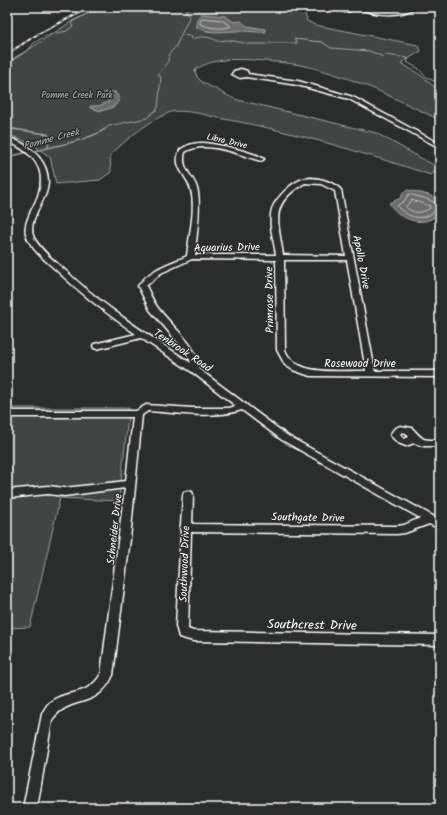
<svg xmlns="http://www.w3.org/2000/svg" width="447" height="815" viewBox="0 0 447 815" font-family="Kalam,sans-serif">
<style>
.green{fill:#414445;stroke:#a0a2a2}
.water{fill:#6a6c6d;stroke:#a6a7a7}
.lines{fill:none;stroke-linecap:round;stroke-linejoin:round}
.shore{stroke:#c3c4c5;stroke-width:1}
.stream-far1{stroke:#a6a7a7;stroke-width:1}
.stream{stroke:#a6a7a7;stroke-width:1.5}
.minor-casing{stroke:#fff;stroke-width:3}
.minor{fill:#2a2d2e;fill-rule:evenodd}
.rail-casing{stroke:#fff;stroke-width:2}
.rail{stroke:#2a2d2e;stroke-width:1;stroke-dasharray:3.5;stroke-linecap:butt}
.labels{text-anchor:middle;stroke-width:3;stroke-linejoin:round;paint-order:stroke}
.far-park-label{font-size:9px;fill:#b3b4b5;stroke:#2a2d2e}
.far-street-label{font-size:9px;fill:#fff;stroke:#2a2d2e}
.far-water-label{font-size:10px;font-style:italic;fill:#b4b6b6;stroke:#2a2d2e}
.street-label{font-size:11px;fill:#fff;stroke:#2a2d2e}
.near-street-label{font-size:13px;fill:#fff;stroke:#2a2d2e}
</style>
<rect width="100%" height="100%" fill="#2a2d2e"/>
<filter id="ink" filterUnits="userSpaceOnUse"><feTurbulence type="fractalNoise" baseFrequency=".025" numOctaves="2"/><feDisplacementMap in="SourceGraphic" scale="8" xChannelSelector="R" yChannelSelector="G"/><feConvolveMatrix kernelMatrix="1 2 1 2 8 2 1 2 1" color-interpolation-filters="sRGB"/></filter>
<g filter="url(#ink)">
<!-- green -->
<path class="green" d="M101 7H303L307 21 315 25 418 45 421 51 401 63 422 76 440 92V120C400 101 360 80 317 69 297 63 275 62 254 60 234 59 212 58 195 70L197 77 202 82 234 99 376 133 439 168 431 175C361 152 292 131 219 118 206 115 184 109 171 112 153 118 122 142 110 156L111 172 100 180 56 184 50 157 32 144 7 134V64L72 21Z
M7 408H129L119 501 60 498 30 627 7 628Z"/>
<!-- water -->
<path class="water" d="M202 14 225 16 234 22 241 21 247 26 265 29 266 32C259 33 252 31 244 31 231 30 206 36 196 26 196 22 197 16 202 14Z
M115 92 120 99 114 107 101 111 90 108V106H98L108 102 109 100 103 96 104 93Z
M408 190 429 195 438 200 440 212C437 214 435 216 433 218 418 227 397 217 389 203L401 198 403 192Z"/>
<g class="lines">
<!-- shore -->
<path class="shore" d="M202 18 222 20 231 26C221 30 210 28 200 24Z
M412 200 430 206V208C422 214 413 214 406 207Z
M440 205 427 199 409 194 405 200 397 206C405 215 417 221 429 215 433 213 435 210 440 209"/>
<!-- stream-far1 -->
<path class="stream-far1" d="M189 14 185 11 191 7
M181 35 191 36 192 39C200 36 210 36 217 41L227 40 245 43
M269 43H297L294 39 322 42 331 48 370 51 383 57 385 55 401 57
M247 44H267
M403 57 409 59 407 62 419 69 426 77 440 84
M7 62 28 50 34 43 47 35 67 31 73 26 72 22 100 7
M7 127 16 130
M104 130 109 126 147 118 158 108 161 77 158 75 168 61 169 54 176 46 190 15"/>
<!-- stream -->
<path class="stream" d="M13 129 47 134 50 136 47 141 49 144 47 148
M7 157C30 151 88 142 105 129"/>
<!-- minor casing -->
<g class="minor-casing">
<path id="minor" d="M345 7H349L353 10 345 12 340 10Z
M357 7 387 11 417 7C402 17 373 16 357 7Z
M241 69 247 71 248 74 298 81 353 97 440 144V148L349 99 297 85 246 77 240 78 232 74 234 71Z
M7 137C31 144 55 165 46 193 41 206 27 224 34 238 42 252 55 261 66 271 104 307 147 334 191 363L187 353 150 310 138 286C150 269 169 264 187 256 189 236 196 209 191 190 187 174 172 168 180 150 187 145 193 143 201 143 214 143 255 152 264 159L261 161C240 155 205 139 185 152 180 171 195 175 198 192 201 213 196 234 195 255H276C274 240 268 224 272 209 276 198 292 182 303 179 315 176 333 181 341 190L375 371H440V377L310 376 293 370 285 365 277 350 276 260 192 259 161 273 146 286C150 293 153 302 158 308 171 326 199 346 199 369L288 436 440 520V529L429 524 405 533 397 534 191 532 188 629 193 631 440 635V645L193 641 179 637 176 626 181 531 180 528 181 525 183 495 184 492 188 491 192 492 193 495 192 524 397 526 404 525 420 518 282 440 242 410C212 419 178 413 148 411L142 415 130 539 113 675C97 711 70 694 52 720L37 808H23L42 714C44 710 46 706 49 703 67 688 86 699 101 674L125 488 64 496 48 494 7 498V490L48 486 64 488 126 481 133 417H7V411H136L146 405 193 408H229L236 406 192 372 141 338 97 349 94 348 93 346 94 344 136 334C107 314 80 293 55 269 45 260 32 250 27 237 23 228 28 219 31 211 34 205 38 198 39 192 47 165 29 151 7 141ZM305 183 321 184 335 191 346 256 283 255C278 220 269 204 305 183ZM284 260H347L366 371C342 370 296 378 285 350Z
M400 426 412 428C424 441 422 440 440 440V446H423L414 443 406 446 398 443 390 435 394 429ZM402 432 406 433 409 437 404 439 400 434Z"/>
</g>
<!-- minor -->
<use href="#minor" class="minor"/>
<!-- rail casing -->
<g class="rail-casing">
<path id="rail" d="M7 54 38 34 91 7"/>
</g>
<!-- rail -->
<use href="#rail" class="rail"/>
</g>
</g>
<g class="labels">
<!-- far-park labels -->
<g class="far-park-label">
<text x="77" y="98">Pomme Creek Park</text>
</g>
<!-- far-street labels -->
<g class="far-street-label">
<text transform="translate(227 141) rotate(13)" y="3">Libra Drive</text>
</g>
<!-- far-water labels -->
<g class="far-water-label">
<text transform="translate(51 138) rotate(-15)" y="4">Pomme Creek</text>
</g>
<!-- street labels -->
<g class="street-label">
<text transform="translate(227 247) rotate(-1)" y="4">Aquarius Drive</text>
<text transform="translate(362 262) rotate(79)" y="4">Apollo Drive</text>
<text transform="translate(269 300) rotate(-91)" y="4">Primrose Drive</text>
<text transform="translate(183 350) rotate(34)" y="4">Tenbrook Road</text>
<text x="360" y="367">Rosewood Drive</text>
<text transform="translate(308 517) rotate(1)" y="4">Southgate Drive</text>
<text transform="translate(114 529) rotate(-84)" y="4">Schneider Drive</text>
<text transform="translate(184 564) rotate(-88)" y="4">Southwood Drive</text>
</g>
<!-- near-street labels -->
<g class="near-street-label">
<text transform="translate(312 624) rotate(1)" y="5">Southcrest Drive</text>
</g>
</g>
<!-- margin -->
<rect width="447" height="815" fill="none" stroke="#2a2d2e" stroke-width="24"/>
<rect x="12" y="12" width="423" height="791" fill="none" stroke="#fff" stroke-width="1.5" filter="url(#ink)"/>
</svg>
